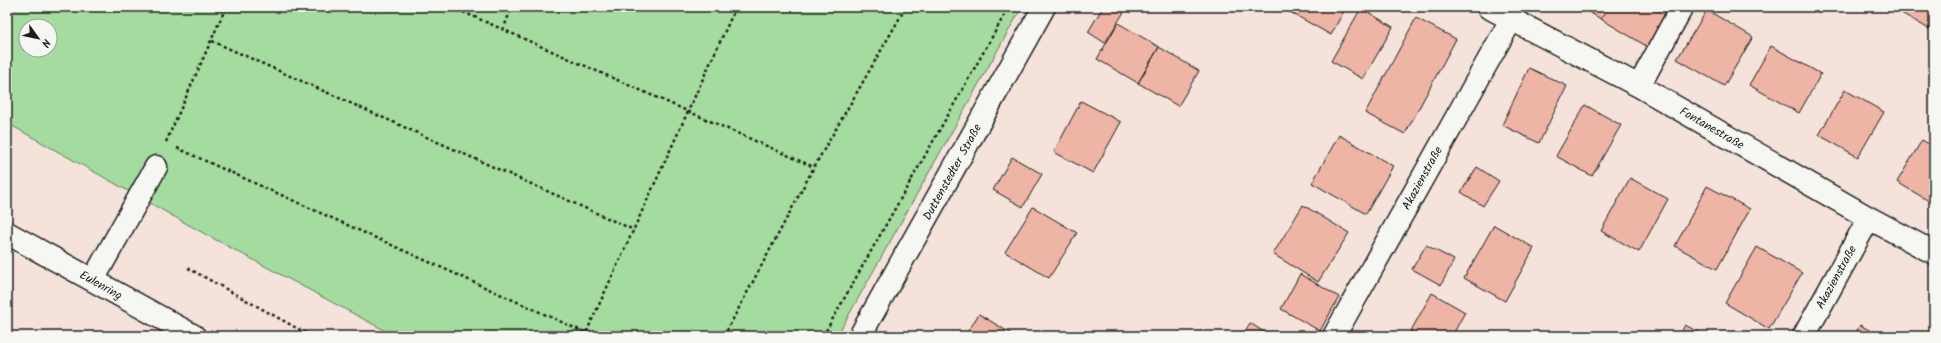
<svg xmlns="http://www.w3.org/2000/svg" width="1941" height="343" viewBox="0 0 1941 343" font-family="Kalam,sans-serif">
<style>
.green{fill:#a4db9e;stroke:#607c5d;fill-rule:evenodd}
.building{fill:#eeb4a6;stroke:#1c1c1c}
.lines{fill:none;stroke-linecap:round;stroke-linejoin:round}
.minor-casing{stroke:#1c1c1c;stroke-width:25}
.path{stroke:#1c1c1c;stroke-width:2.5;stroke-dasharray:3 3;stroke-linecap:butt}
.minor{stroke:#f6f6f2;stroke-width:22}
.labels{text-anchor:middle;stroke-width:3.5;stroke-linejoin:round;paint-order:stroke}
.street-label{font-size:12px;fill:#1c1c1c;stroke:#f6f6f2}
</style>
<rect width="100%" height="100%" fill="#f4e2db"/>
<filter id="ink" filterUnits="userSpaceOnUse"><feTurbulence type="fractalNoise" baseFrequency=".025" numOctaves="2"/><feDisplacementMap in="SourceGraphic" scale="8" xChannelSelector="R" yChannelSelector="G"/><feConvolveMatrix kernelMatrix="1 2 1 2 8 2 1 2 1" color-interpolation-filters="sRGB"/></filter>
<g filter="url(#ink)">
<!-- green -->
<path class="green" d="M7 7H1022L837 336H395L205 234 7 123ZM26 26H50V50H26Z"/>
<!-- building -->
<path class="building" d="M1103 7H1127L1105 43 1088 32Z
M1293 7H1346L1331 35 1290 12Z
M1580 7H1608L1601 19Z
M1608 7H1652L1667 16 1648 47 1601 19Z
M1891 7H1934V20L1929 29Z
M1361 8 1393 27 1363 79 1331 61Z
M1707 10 1753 37 1724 86 1677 59Z
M1416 18 1456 39 1405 134 1365 113Z
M1118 23 1159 47 1138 83 1097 59Z
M1771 46 1821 74 1799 113 1749 85Z
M1159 47 1199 71 1178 106 1138 83Z
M1529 68 1567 86 1539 143 1502 125Z
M1845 90 1884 112 1858 157 1819 135Z
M1081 101 1121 122 1093 173 1054 152Z
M1585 105 1621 125 1592 176 1556 156Z
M1339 135 1393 166 1366 214 1312 183Z
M1922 140 1934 147V204L1897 182Z
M1012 157 1042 174 1023 207 993 190Z
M1477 167 1499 181 1483 206 1461 192Z
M1630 178 1668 199 1639 252 1601 231Z
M1707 186 1750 209 1717 269 1675 246Z
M1303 205 1349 233 1318 282 1273 254Z
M1033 207 1077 233 1049 278 1005 252Z
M1494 225 1534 248 1505 301 1464 278Z
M1426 245 1454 260 1441 285 1412 269Z
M1757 247 1802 273 1769 329 1725 303Z
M1300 274 1339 297 1320 331 1281 309Z
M1432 293 1465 312 1452 336H1408Z
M979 314 1015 336H965Z
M1250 323 1270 336H1242Z
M1685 325 1706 336H1679Z
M1860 325 1880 336H1854Z"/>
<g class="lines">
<!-- minor casing -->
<g class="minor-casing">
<path id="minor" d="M1488 7 1639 86 1869 218 1934 253
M1639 86 1682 7
M7 233 194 336
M93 280 156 167
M860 336 1044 7
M1334 336 1511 20
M1804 336 1869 218"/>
</g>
<!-- path -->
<path class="path" d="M452 7 814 167
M503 30 512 7
M212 41 634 230
M166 142 226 7
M177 148 586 333 736 7
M188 268 311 336
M724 336 814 167 906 7
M823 336 1009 7"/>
<!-- minor -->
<use href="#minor" class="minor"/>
</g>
</g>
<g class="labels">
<!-- street labels -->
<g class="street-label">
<text transform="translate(1712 128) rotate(30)" y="4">Fontanestraße</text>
<text transform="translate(952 172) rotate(-61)" y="4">Duttenstedter Straße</text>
<text transform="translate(1422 178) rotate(-61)" y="4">Akazienstraße</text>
<text transform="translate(1836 277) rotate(-61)" y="4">Akazienstraße</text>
<text transform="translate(101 285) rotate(29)" y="4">Eulenring</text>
</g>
</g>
<!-- margin -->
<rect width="1941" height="343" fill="none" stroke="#f6f6f2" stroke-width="24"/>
<rect x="12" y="12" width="1917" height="319" fill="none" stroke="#1c1c1c" stroke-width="1.5" filter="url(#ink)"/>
<!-- north arrow -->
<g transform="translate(38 38) rotate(123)"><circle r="19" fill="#f6f6f2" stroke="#9f9f9c"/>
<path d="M0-3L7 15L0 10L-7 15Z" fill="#1c1c1c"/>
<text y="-6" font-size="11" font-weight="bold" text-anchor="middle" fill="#1c1c1c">N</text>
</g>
</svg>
